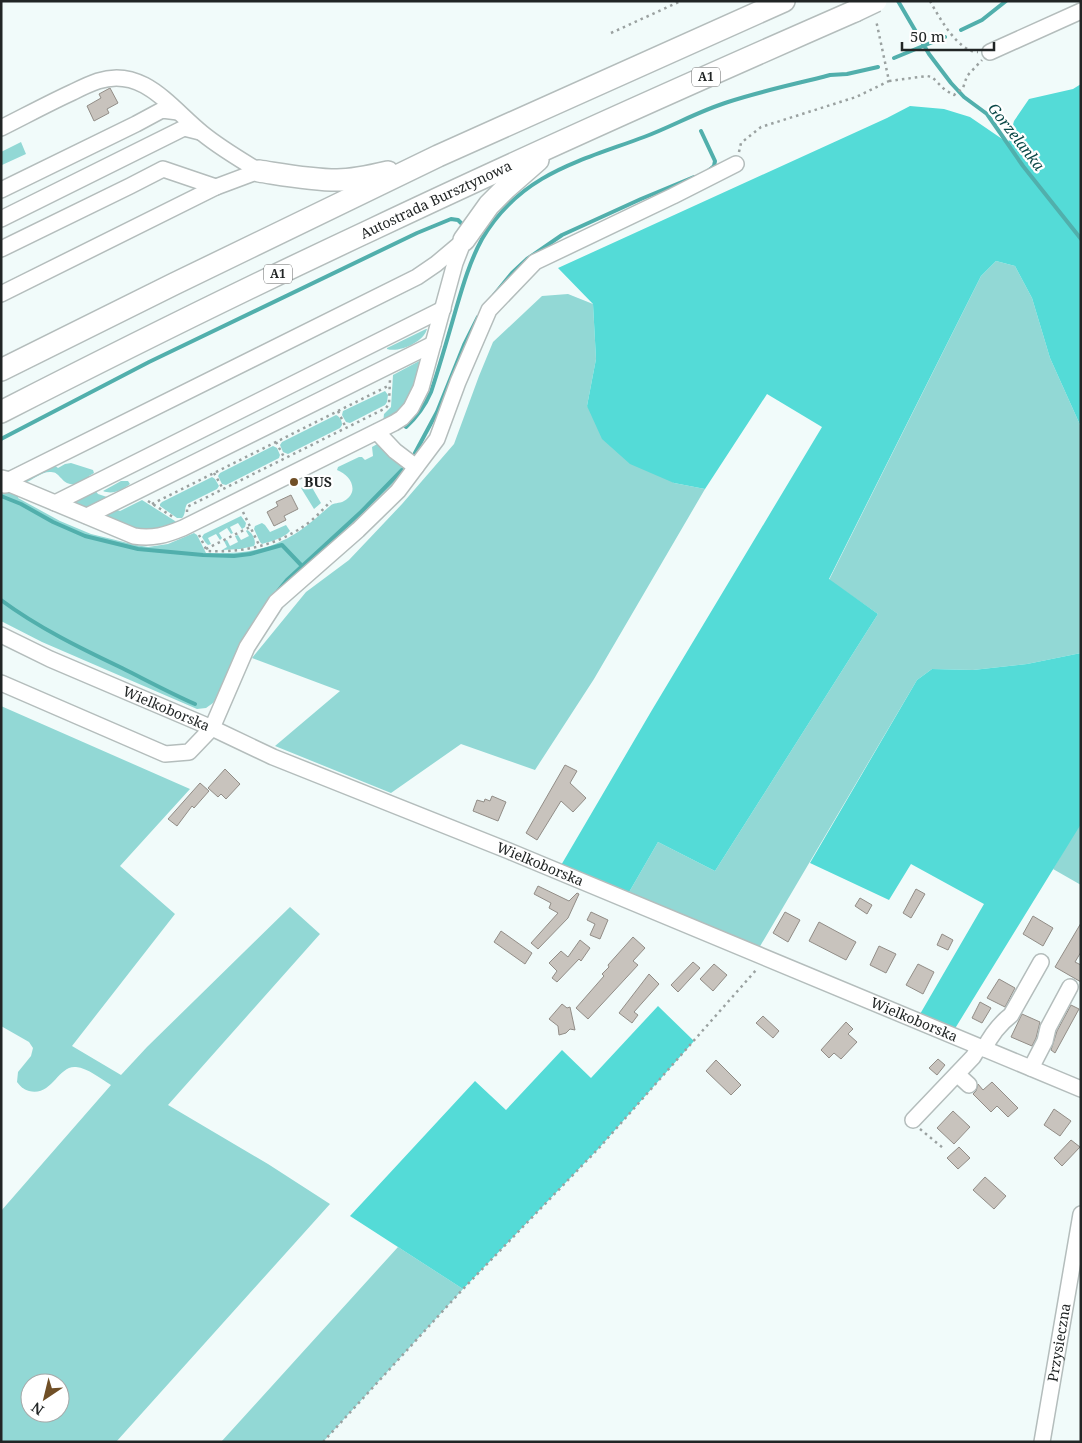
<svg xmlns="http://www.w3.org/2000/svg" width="1082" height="1443" viewBox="0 0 1082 1443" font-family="'Noto Serif',serif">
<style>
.green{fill:#92d8d5;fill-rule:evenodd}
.forest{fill:#54dbd7}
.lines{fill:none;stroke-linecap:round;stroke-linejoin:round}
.stream{stroke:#51afac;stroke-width:4}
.building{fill:#c8c3bd;stroke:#928d87}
.minor-casing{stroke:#b4bdbc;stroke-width:18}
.highway-casing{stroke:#b4bdbc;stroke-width:24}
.path{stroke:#9aa1a0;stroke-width:2.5;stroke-dasharray:2.5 4;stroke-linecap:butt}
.minor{stroke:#fff;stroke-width:15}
.highway{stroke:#fff;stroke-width:21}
.highway-bridge-casing{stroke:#b4bdbc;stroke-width:24;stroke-linecap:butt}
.highway-bridge{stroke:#fff;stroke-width:21}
.poi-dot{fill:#704f26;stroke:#fff;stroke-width:2}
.labels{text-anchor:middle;stroke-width:4.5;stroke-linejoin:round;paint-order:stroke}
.shield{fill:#fff;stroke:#646666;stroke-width:1}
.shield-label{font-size:12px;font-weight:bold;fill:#212525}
.street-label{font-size:14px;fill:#212525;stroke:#fff}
.poi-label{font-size:14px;font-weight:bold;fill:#212525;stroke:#fff;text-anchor:start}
.water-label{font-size:15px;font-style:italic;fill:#0a4847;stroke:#fff}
</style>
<rect width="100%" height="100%" fill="#f1fbfa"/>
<!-- green -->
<path class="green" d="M21 142 26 154 2 165 1 152Z
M996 261 1015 266 1032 298 1050 358 1081 427V653L1027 664 973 670 932 669 917 680 759 948 628 894 658 842 715 871 878 614 829 580 981 276Z
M568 294 593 304 596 359 587 406 674 483 705 489 594 679 535 770 461 744 391 793 275 746 340 691 252 658 306 592 349 560 402 504 454 444 479 376 493 342 542 296Z
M426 329H427C424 342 399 353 387 349V348Z
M423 359V361L406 406 383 423 384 414 391 407 393 375Z
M385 391 388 395 387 402 385 405 350 423 346 422 342 415 343 411Z
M336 415C340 417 342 421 342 425L340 428 288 454 283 452 280 445 282 442Z
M379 443 406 469 390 491 305 569 234 670 213 703 206 708 197 709 42 642 1 621V489L19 495 18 498 60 521 91 534 136 545 148 547 168 544 194 533 197 535 206 553C227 554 249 553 270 546 297 536 309 524 330 506 334 502 339 504 344 501 360 492 351 475 337 470L338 467 359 457H362L365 460 373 456 372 447Z
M273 446 277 448 280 455 279 458 226 485 222 484 218 476 220 473Z
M71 463 93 470 94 473 89 476 90 480C79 484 69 488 61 478 58 475 56 472 51 472 43 471 32 480 25 483L26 480 54 465 58 468 65 464Z
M212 477 215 479 219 486 217 489 187 504C184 509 186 514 182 518H177L160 506V504L162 502Z
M121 481H128L130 484C122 490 113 495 103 491Z
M310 484 321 503 314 509 301 488Z
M95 490 98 494 110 498 87 509 74 503 75 500Z
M142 500 175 521 178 525 139 532 105 517V515L116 508 117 510 120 511Z
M241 516 246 523 245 527 242 529 238 523 230 527 233 533 231 534 227 528 219 533 222 538 220 540 216 534 208 538 211 544 208 545 205 542 202 537 204 534Z
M262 523 265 525 270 532 286 525 290 531C284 538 272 541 262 544L260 542 254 529 255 526Z
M247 530C252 532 257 541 254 546L240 549 222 550 227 547 224 541 227 540 230 546 238 542 235 536 238 535 241 540 249 536 246 531Z
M1 706 190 789 120 866 175 914 72 1046 121 1075 147 1047 290 907 320 934 168 1105 268 1164 330 1204 116 1442H1V1211L111 1085C101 1079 88 1068 76 1067 58 1065 52 1097 29 1091 23 1089 21 1087 17 1082L18 1072 31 1056 33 1048 29 1042 1 1026ZM30 1383H60V1413H30Z
M1080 823 1081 824V885L1053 869Z
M398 1247 463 1289 323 1442H221Z"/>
<!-- forest -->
<path class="forest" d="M1081 84V427L1050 358 1032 298 1015 266 996 261 981 276 829 579 878 614 715 871 658 842 628 894 560 867 652 710 822 427 767 394 705 489 674 483 630 464 602 439 587 406 596 359 593 304 558 268 887 118 910 106 944 109 970 117 1008 143 1014 121 1029 99 1073 89Z
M1081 653V824L951 1035 916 1021 984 904 911 864 889 900 810 863 917 680 932 669 973 670 1027 664Z
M658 1006 694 1041 599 1148 463 1289 350 1216 475 1081 506 1110 562 1050 591 1078Z"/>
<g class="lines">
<!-- stream -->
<path class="stream" d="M898 1 929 54 951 83 964 97 987 114 1023 166 1081 239
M961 30 982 20 1006 1
M894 58 945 37
M701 131 715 161 714 166 708 171
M494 295 512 273 527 259 562 235 641 199 694 177
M406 427C417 417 425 406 431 392 440 365 448 337 456 309 463 285 470 261 482 239 520 174 580 161 644 137 673 126 699 111 728 102 761 91 796 84 830 75L847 74 878 67
M1 439 149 362 417 233 451 219 458 220 462 224
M415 453 437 412 464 345 478 317
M1 496 21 504 53 522 85 536 138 549 203 555 234 556 250 554 282 545 302 566
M278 591 287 580 361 512 402 470
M1 600C39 628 80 648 122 668 146 680 170 693 195 704"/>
</g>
<!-- building -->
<path class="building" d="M110 88 118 103 107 109 109 113 94 121 87 106 101 98 99 94Z
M291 495 298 509 284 516 286 520 274 526 267 512 278 506 276 502Z
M565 765 577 771 570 783 586 798 573 812 561 801 537 840 526 833Z
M225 769 240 784 226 799 221 794 218 797 208 788Z
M200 783 209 791 194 808 192 806 177 826 168 819Z
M492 796 506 802 498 821 473 811 477 800 484 802 485 799 490 801Z
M538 886 569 901 577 893 579 894 568 918 538 949 531 943 558 913 549 908 551 903 534 894Z
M916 889 925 894 911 918 903 913Z
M860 898 872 905 867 914 855 906Z
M591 912 608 920 600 939 590 935 595 924 587 920Z
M785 912 800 920 788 942 773 933Z
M1033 916 1053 928 1043 946 1023 934Z
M819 922 856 942 846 960 809 941Z
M1081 923V952L1075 962 1081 965V982L1055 967Z
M501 931 532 953 525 964 494 942Z
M942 934 953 940 948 950 937 945Z
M633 937 645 948 633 961 638 965 588 1019 576 1008 604 976 602 974 609 967 608 965Z
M580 940 590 948 581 961 579 959 557 982 552 978 557 971 549 963 561 951 568 957Z
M879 946 896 954 886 973 870 965Z
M693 962 700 968 678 992 671 985Z
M714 964 727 975 713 991 700 979Z
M918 964 934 972 923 994 906 985Z
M649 974 659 984 634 1012 638 1015 632 1023 619 1013Z
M999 979 1015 988 1005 1007 987 998Z
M980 1002 991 1008 982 1023 972 1018Z
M562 1004 567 1008 570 1007 575 1030 570 1029 566 1033 559 1035 558 1026 549 1019Z
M1071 1005 1079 1009 1055 1053 1051 1050 1057 1031Z
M1022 1014 1040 1022 1036 1038 1032 1046 1011 1037Z
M763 1016 779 1031 773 1038 756 1023Z
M846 1022 853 1029 848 1034 857 1042 841 1059 834 1053 829 1058 821 1050Z
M938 1059 945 1065 937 1075 929 1068Z
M716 1060 741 1085 731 1095 706 1071Z
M992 1082 1018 1108 1008 1117 997 1106 991 1112 973 1094 976 1091 978 1084 983 1090Z
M1054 1109 1071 1121 1060 1136 1044 1125Z
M953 1111 970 1127 954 1144 937 1128Z
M1071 1140 1080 1147 1062 1166 1054 1158Z
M959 1147 970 1158 958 1169 947 1158Z
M985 1177 1006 1196 994 1209 973 1190Z"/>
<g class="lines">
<!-- minor casing -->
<g class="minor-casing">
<g id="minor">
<path d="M990 52 1081 11"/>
<path d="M1 128C25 116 49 103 73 92 81 88 89 84 98 81 143 66 171 108 202 133 219 147 239 159 259 171"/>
<path d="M1 190 136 124 162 110 178 112"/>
<path d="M1 219 184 128 200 132"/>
<path d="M1 249 130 186 163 169 216 187"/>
<path d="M1 294 216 187 259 171"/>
<path d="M377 432 395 451 416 467"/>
<path d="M5 482 134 536C153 539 166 535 183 528L394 423 402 418 411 408 421 388 455 263 464 240"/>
<path d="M5 482 417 277 436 264 461 243"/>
<path d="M55 503 443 309"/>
<path d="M87 516 433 344"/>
<path id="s1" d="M1 635 50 659 212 728 273 757 509 851 1081 1089"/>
<path d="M1 683 165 754 189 752 212 728 247 647 276 602 358 530 398 491 437 439 458 382 489 310 535 262 673 196 736 164"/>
<path d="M984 1049C991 1035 998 1025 1011 1015L1041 962"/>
<path d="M1031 1068 1045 1041 1048 1028 1070 987"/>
<path d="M957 1074 969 1085"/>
<path d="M913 1120 973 1057 979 1047"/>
<path id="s2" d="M1042 1442 1081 1214"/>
</g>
</g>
<!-- highway casing -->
<g class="highway-casing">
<g id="highway">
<path d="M259 171C285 175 311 180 337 180 354 180 371 176 388 172"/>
<path d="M464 240 489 205 506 188 538 160"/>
<path d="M1 370 174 284 438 156 784 1"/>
<path id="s3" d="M1 412C124 349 247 288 371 230 531 154 693 82 855 11"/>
<path d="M1 481 5 482"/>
</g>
</g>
<!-- path -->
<path class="path" d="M930 1C939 17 958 52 978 52
M611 33 681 1
M889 81 927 76 932 77 945 90 954 95 963 88 967 76 982 60
M739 152 741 143 761 127 856 97 889 81 876 20
M338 411 346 428
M276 442 285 459
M214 473 223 489
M148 501 173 517
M152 504 390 385
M187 512V507L386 408 389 404 390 379
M243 512 260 547
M199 535 207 551C246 553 282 544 312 520 319 514 325 507 331 501
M206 549 250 527
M920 1129 943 1148
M323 1442 463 1289 599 1148 757 969"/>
<!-- minor -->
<use href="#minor" class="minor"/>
<!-- highway -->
<use href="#highway" class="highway"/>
<!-- highway-bridge casing -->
<g class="highway-bridge-casing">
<path id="highway-bridge" d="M855 11 876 1"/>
</g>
<!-- highway-bridge -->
<use href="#highway-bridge" class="highway-bridge"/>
</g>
<!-- markers -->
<circle class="poi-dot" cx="294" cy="482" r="5"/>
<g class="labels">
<!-- shield labels -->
<g class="shield">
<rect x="692" y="67.5" width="28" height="19" rx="4"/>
<rect x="264" y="264.5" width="28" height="19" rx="4"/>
</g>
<g class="shield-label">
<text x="706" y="81">A1</text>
<text x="278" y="278">A1</text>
</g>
<!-- street labels -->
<g class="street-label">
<text dy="5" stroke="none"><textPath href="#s3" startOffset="484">Autostrada Bursztynowa</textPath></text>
<text dy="5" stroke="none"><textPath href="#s1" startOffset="181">Wielkoborska</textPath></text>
<text dy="5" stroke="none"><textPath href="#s1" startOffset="586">Wielkoborska</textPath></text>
<text dy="5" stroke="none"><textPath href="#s1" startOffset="991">Wielkoborska</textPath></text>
<text dy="5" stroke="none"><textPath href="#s2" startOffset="101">Przysieczna</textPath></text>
</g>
<!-- poi labels -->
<g class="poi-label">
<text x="304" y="487">BUS</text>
</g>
<!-- water labels -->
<g class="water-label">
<text transform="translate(1016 137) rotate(52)" y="5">Gorzelanka</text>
</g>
</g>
<!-- border -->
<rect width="1082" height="1443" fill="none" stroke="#212525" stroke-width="5"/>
<!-- north arrow -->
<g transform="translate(45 1398) rotate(215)"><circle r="24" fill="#ffffff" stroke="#a6a8a8"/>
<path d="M0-4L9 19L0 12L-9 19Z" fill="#704f26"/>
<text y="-8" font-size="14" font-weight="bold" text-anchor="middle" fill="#212525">N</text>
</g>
<!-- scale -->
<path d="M902 42v8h92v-8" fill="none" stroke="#212525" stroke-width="2.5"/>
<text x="910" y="42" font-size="15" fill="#212525" stroke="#ffffff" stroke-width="4" paint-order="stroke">50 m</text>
</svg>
